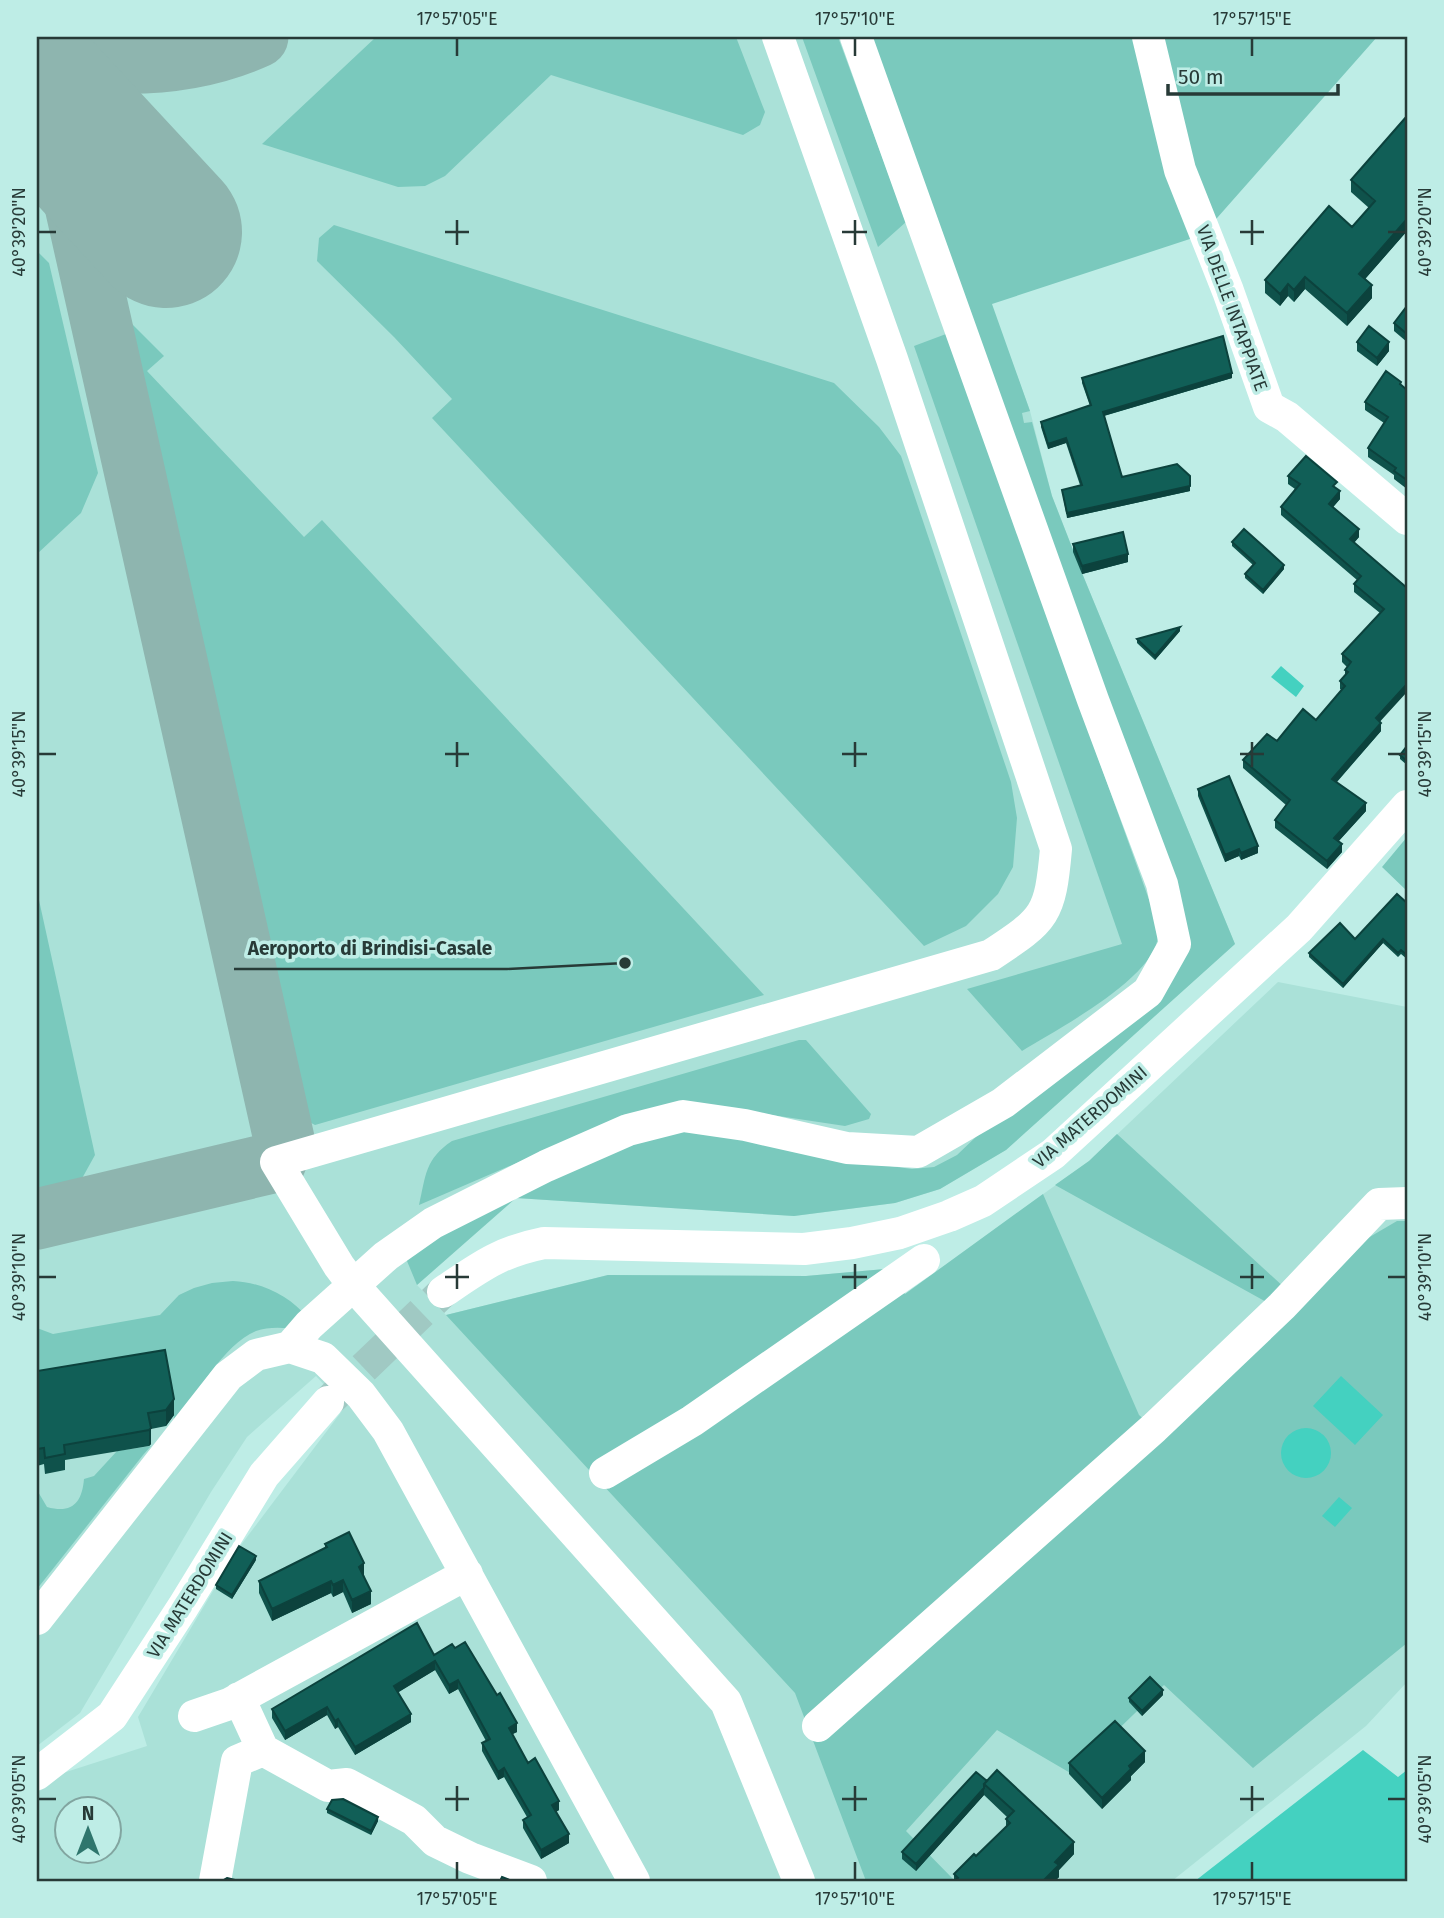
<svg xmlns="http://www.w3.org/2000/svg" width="1444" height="1918" viewBox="0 0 1444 1918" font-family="'Fira Sans',sans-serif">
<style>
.built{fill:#aae1d8;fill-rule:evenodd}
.green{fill:#7ac9bd}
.water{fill:#44d1c0}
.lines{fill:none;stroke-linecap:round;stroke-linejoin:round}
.taxiway{stroke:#8eb5af;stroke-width:61}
.runway{stroke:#8eb5af;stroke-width:152}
.minor-tunnel{stroke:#a0c9c3;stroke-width:32;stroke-dasharray:32 16;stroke-linecap:butt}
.minor{stroke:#fff;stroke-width:32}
.wall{fill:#0f524b}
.shaded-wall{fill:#0c423d}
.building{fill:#115f57;stroke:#0c423d;stroke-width:2}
.ticks{fill:none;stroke:#273a37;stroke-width:2.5}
.labels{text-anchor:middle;stroke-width:7;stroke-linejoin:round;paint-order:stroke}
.street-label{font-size:18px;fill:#273a37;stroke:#beede6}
.leader{fill:none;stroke:#273a37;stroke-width:2.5}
.callout-dot{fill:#273a37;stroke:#beede6;stroke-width:2.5}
.callout-label{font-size:19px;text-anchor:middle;font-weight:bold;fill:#273a37;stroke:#beede6;stroke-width:7;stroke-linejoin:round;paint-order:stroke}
.neatline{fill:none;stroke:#273a37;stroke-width:2.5}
.ticks-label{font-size:18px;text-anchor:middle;fill:#273a37}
</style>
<rect width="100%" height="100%" fill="#beede6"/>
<!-- built -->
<path class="built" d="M37 37H893L1030 411 1052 496 1082 573 1235 944 1006 1150 940 1189 895 1203 794 1216 516 1198 417 1285 446 1315 608 1275 806 1276 885 1269 905 1294 1089 1161 1278 982 1407 1007V1682L1366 1726 1172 1881H37V1793L63 1773 147 1746 138 1717 238 1549 345 1407 316 1376 247 1437 211 1492 80 1713 37 1746ZM66 1810H108V1852H66Z"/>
<!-- green -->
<path class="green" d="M376 37H736L765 112 760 125 743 135 551 75 445 176 425 186 398 187 262 144Z
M802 37H838L906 222 878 247Z
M864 37H1377L1202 235 992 304 1030 411 1022 413 1024 423 1032 422 1052 496 1082 573 1235 944 1006 1150 940 1189 895 1203 794 1216 516 1198 417 1285 407 1261 408 1245 637 1137 688 1128 853 1161 912 1169 934 1167 957 1155 1000 1114 1179 958Z
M334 225 834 383 879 427 901 456 1011 782 1017 818 1013 867 998 894 966 926 924 946 432 418 452 399 394 337 317 261 319 238Z
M37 251 49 263 98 473 81 513 37 554Z
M130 322 164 356 147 371 304 537 322 520 764 995 315 1125 298 1116 128 358 127 331Z
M946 334 1152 908C1154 916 1158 927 1158 935 1157 977 1056 1030 1022 1051L967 989 1122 944 914 346Z
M1407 837V891L1382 867Z
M37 891 95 1155 80 1182 37 1190Z
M799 1040H806L871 1114 869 1119 845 1126 700 1104 619 1119 419 1205C426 1175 425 1159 452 1141Z
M1117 1134 1286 1289 1270 1304 1055 1185 1089 1161Z
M1043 1194 1139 1415 1160 1433 1356 1245 1397 1221H1407V1643L1253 1768 1164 1685 1072 1774 997 1730 906 1831 955 1881H866L795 1693 446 1315 608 1275 806 1276 885 1269 905 1294Z
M233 1281C261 1282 290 1296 308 1318L299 1329C286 1328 269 1326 256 1331 223 1345 196 1395 175 1424L168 1384 37 1387V1328L53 1334 160 1315 179 1295 194 1288 212 1283Z
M151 1446 143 1455 37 1589V1490L47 1507C72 1514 82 1503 84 1479L94 1476 117 1451Z"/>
<!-- water -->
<path class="water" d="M1281 666 1304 686 1296 697 1271 677Z
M1341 1376 1383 1415 1355 1445 1313 1406Z
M1281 1453a25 25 0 1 1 50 0a25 25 0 1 1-50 0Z
M1339 1497 1352 1508 1335 1527 1322 1516Z
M1363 1750 1398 1777 1407 1770V1881H1195Z"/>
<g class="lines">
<!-- taxiway -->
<path class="taxiway" d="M37 49C52 53 68 59 84 61 143 67 203 62 258 37
M37 1219 276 1162 284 1139 54 112"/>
<!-- runway -->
<path class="runway" d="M37 93 166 232"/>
<!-- minor-tunnel -->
<path class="minor-tunnel" d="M329 1401 443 1292"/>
<!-- minor -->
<path class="minor" d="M778 37 892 359 1056 849C1050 915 1046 919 991 955L276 1162 339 1266 354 1286 726 1702 799 1881
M1148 37 1180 170 1228 291 1269 407 1287 417 1407 519
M443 1292C480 1267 499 1252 544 1243L804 1249 852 1243 900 1233 949 1216 983 1201 1053 1154 1299 928 1407 806
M290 1347 309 1325 386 1256 433 1223 546 1166 628 1130 683 1116 745 1125 847 1148 918 1152 1003 1103 1148 992 1175 944 1162 884 1093 700 856 37
M605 1473 692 1421 924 1260
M37 1619 228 1376 256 1355 290 1347 323 1358 361 1395 388 1431 634 1881
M239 1698 263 1750 328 1786 347 1784 414 1820 435 1841 470 1858 531 1881
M194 1716 229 1704 467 1574
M818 1726 1154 1428 1282 1306 1379 1204 1407 1203
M37 1774 112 1716 183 1607 264 1475 328 1402
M215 1881 237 1761 263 1750"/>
</g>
<!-- wall -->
<path class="wall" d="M1351 180 1407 231 1365 279 1372 298 1347 326 1305 289 1294 302 1288 296 1280 306 1265 293V280L1352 227 1369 208 1351 192Z
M1407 306V342L1394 331V323Z
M1357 342 1389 351 1377 366 1357 351Z
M1082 378H1232L1104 416 1122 477 1190 491 1067 518 1062 490 1080 485 1066 443 1048 449 1041 427V422L1090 406 1082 383Z
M1401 386 1407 390V489L1394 479V475L1368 457V448L1384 423 1365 410V402Z
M1288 476 1337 489 1340 499 1333 507 1359 537 1354 543 1407 588 1380 722 1381 731 1337 782 1366 811 1338 842 1342 852 1327 869 1275 828V820L1286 805 1243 768V760L1316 720 1342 690 1340 689V681L1345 675V670L1347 667 1342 662V654L1380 613 1354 592V584L1357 580 1281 515V507L1295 489 1288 484Z
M1232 542 1284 569 1263 594 1245 578V574L1253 565 1232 546Z
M1073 544 1128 562 1082 574 1073 552Z
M1180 631 1155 660 1137 643V639Z
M1407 746V765L1400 759V755Z
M1198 789 1258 853 1241 860 1239 856 1225 862 1198 796Z
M1407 903V959L1401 954 1398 957 1383 943 1343 988 1309 957V953L1355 939Z
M165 1350 174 1415 166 1426 151 1429V1444L149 1446 65 1460V1470L45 1474 44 1464 37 1466V1371Z
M325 1544 364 1575 371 1604 352 1613 343 1592 333 1597 331 1593 272 1621 259 1593V1581L325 1548Z
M256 1560 232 1599 216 1589V1585Z
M434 1655 517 1732 512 1734 528 1763 559 1810 556 1812 569 1843 541 1859 523 1828V1820L527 1817 504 1777 498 1780 482 1751V1743L486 1741 458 1689 449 1694 435 1670 398 1692 411 1722 355 1755 338 1727 335 1729 327 1715 285 1740 272 1718V1709Z
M1163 1695 1142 1716 1129 1702V1698Z
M1145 1762 1131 1776V1780L1102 1809 1069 1774V1763Z
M976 1772 1074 1854 1059 1870V1877L1055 1881H954V1874L976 1856 1006 1827V1819L1007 1817 984 1795 916 1871 902 1859V1852Z
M327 1809 378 1821 371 1835 327 1813Z"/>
<!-- shaded-wall -->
<path class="shaded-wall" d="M1407 219V231L1359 286V274Z
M1305 277V289L1294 302V290Z
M1288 284V296L1280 306V294Z
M1372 285V298L1347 326V313Z
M1389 342V351L1377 366V358Z
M1232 373V378L1103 416V412Z
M1066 438V443L1048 449V444Z
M1190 486V491L1067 518V513Z
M1340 491V499L1329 512V504Z
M1359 529V537L1350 547V539Z
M1128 554V562L1082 574V566Z
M1284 565V569L1263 594V590Z
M1180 627V631L1155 660V656Z
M1407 684V692L1376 726V718Z
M1381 723V731L1332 787V779Z
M1366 803V811L1334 846V838Z
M1342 844V852L1327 869V861Z
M1258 846V853L1241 860V853Z
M1239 849V856L1225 862V855Z
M1383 939V943L1343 988V984Z
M174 1399V1415L166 1426V1410Z
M151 1428V1444L149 1446V1430Z
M256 1556V1560L232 1599V1595Z
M364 1563V1575L359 1579V1567Z
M343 1580V1592L333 1597V1585Z
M331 1581V1593L272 1621V1609Z
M371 1591V1604L352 1613V1600Z
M435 1661V1670L394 1695V1686Z
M458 1680V1689L449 1694V1685Z
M1163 1690V1695L1142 1716V1711Z
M327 1707V1715L285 1740V1731Z
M411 1714V1722L355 1755V1747Z
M338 1719V1727L335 1729V1721Z
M517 1723V1732L509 1736V1728Z
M1145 1751V1762L1131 1776V1780L1102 1809V1798L1129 1766Z
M504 1768V1777L498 1780V1772Z
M984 1788V1795L916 1871V1864Z
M559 1801V1810L552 1814V1805Z
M378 1817V1821L371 1835V1831Z
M569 1834V1843L541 1859V1850Z
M1074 1842V1854L1059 1870V1877L1055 1881H1043L1055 1862Z"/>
<!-- building -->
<path class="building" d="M1407 116V219L1359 274 1372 285 1347 313 1305 277 1294 290 1288 284 1280 294 1265 280 1329 206 1352 227 1375 201 1351 180Z
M1407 306V334L1394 323Z
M1369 326 1389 342 1377 358 1357 342Z
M1223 336 1232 373 1103 412 1122 477 1177 464 1190 476V486L1067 513 1062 490 1082 485 1066 438 1048 444 1041 422 1091 405 1082 378Z
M1386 371 1401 382 1400 384 1407 390V480L1394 471 1396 468 1368 448 1388 417 1365 402Z
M1306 456 1337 482 1333 486 1340 491 1329 504 1359 529 1350 539 1407 588V684L1376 718 1381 723 1332 779 1366 803 1334 838 1342 844 1327 861 1275 820 1290 800 1243 760 1267 734 1277 741 1303 709 1316 720 1345 686 1340 681 1348 672 1345 670 1351 662 1342 654 1384 609 1354 584 1361 576 1281 507 1300 484 1288 476Z
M1244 529 1284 565 1263 590 1245 574 1255 563 1253 561 1232 542Z
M1123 532 1128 554 1082 566 1073 544Z
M1180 627 1155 656 1137 639Z
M1407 746V761L1400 755Z
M1229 776 1258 846 1241 853 1239 849 1225 855 1198 789Z
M1397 894 1407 903V955L1401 950 1398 953 1383 939 1343 984 1309 953 1340 923 1355 939Z
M165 1350 174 1399 166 1410 148 1413 151 1428 149 1430 64 1445 65 1454 45 1458 44 1448 37 1449V1371Z
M349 1532 364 1563 359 1567 371 1591 352 1600 343 1580 333 1585 331 1581 272 1609 259 1581 327 1547 325 1544Z
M239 1546 256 1556 232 1595 216 1585Z
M417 1623 434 1655 452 1644 455 1648 465 1642 497 1695 500 1693 517 1723 509 1728 528 1763 535 1758 559 1801 552 1805 569 1834 541 1850 523 1820 531 1815 504 1768 498 1772 482 1743 490 1739 458 1680 449 1685 435 1661 394 1686 411 1714 355 1747 338 1719 335 1721 327 1707 285 1731 272 1709Z
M1150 1677 1163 1690 1142 1711 1129 1698Z
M1115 1721 1145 1751 1129 1766 1131 1769 1102 1798 1069 1763Z
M997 1770 1074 1842 1055 1862 1059 1865 1043 1881H954L958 1878 954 1874 974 1854 976 1856 1010 1823 1006 1819 1014 1811 984 1784Z
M976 1772 987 1781 984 1784V1788L916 1864 902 1852Z
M343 1799 378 1817 371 1831 327 1809 332 1800Z
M502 1877 512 1881H500Z
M227 1878 239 1881H222Z"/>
<!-- ticks -->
<path class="ticks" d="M457 38V56M855 38V56M1252 38V56M457 220V245M855 220V245M1252 220V245M38 232H56M445 232H469M842 232H867M1240 232H1264M1388 232H1406M457 742V767M855 742V767M1252 742V767M38 754H56M445 754H469M842 754H867M1240 754H1264M1388 754H1406M457 1264V1289M855 1264V1289M1252 1264V1289M38 1277H56M445 1277H469M842 1277H867M1240 1277H1264M1388 1277H1406M457 1786V1811M855 1786V1811M1252 1786V1811M38 1799H56M445 1799H469M842 1799H867M1240 1799H1264M1388 1799H1406M457 1862V1880M855 1862V1880M1252 1862V1880"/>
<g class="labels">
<!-- street labels -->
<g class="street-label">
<text transform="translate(1232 308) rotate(70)" y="6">VIA DELLE INTAPPIATE</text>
<text transform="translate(1090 1117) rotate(-41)" y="6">VIA MATERDOMINI</text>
<text transform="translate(190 1595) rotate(-58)" y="6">VIA MATERDOMINI</text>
</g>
</g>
<!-- callouts -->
<path class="leader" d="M625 963L507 969H234"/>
<circle class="callout-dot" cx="625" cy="963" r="7"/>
<g class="callout-label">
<text x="370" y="955">Aeroporto di Brindisi-Casale</text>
</g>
<!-- border -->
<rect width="1444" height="1918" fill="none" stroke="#beede6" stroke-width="77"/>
<!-- north arrow -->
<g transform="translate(88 1830)"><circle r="33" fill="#beede6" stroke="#82a5a0" stroke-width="2"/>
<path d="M0-5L12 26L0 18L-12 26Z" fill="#2f766d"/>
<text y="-10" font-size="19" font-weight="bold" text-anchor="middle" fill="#273a37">N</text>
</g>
<!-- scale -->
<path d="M1168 84v10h170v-10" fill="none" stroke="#273a37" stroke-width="3.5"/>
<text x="1178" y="84" font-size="21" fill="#273a37" stroke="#beede6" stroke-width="5" paint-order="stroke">50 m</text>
<rect x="38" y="38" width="1368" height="1842" class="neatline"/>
<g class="ticks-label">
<text x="457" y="25">17°57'05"E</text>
<text x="855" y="25">17°57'10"E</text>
<text x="1252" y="25">17°57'15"E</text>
<text transform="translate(19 232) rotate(-90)" y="6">40°39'20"N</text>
<text transform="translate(1425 232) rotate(-90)" y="6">40°39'20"N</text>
<text transform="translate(19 754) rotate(-90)" y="6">40°39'15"N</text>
<text transform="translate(1425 754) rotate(-90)" y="6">40°39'15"N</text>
<text transform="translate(19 1277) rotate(-90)" y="6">40°39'10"N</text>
<text transform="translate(1425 1277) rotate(-90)" y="6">40°39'10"N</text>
<text transform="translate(19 1799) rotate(-90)" y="6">40°39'05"N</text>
<text transform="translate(1425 1799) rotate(-90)" y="6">40°39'05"N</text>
<text x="457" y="1905">17°57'05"E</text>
<text x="855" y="1905">17°57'10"E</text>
<text x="1252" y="1905">17°57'15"E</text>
</g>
</svg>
